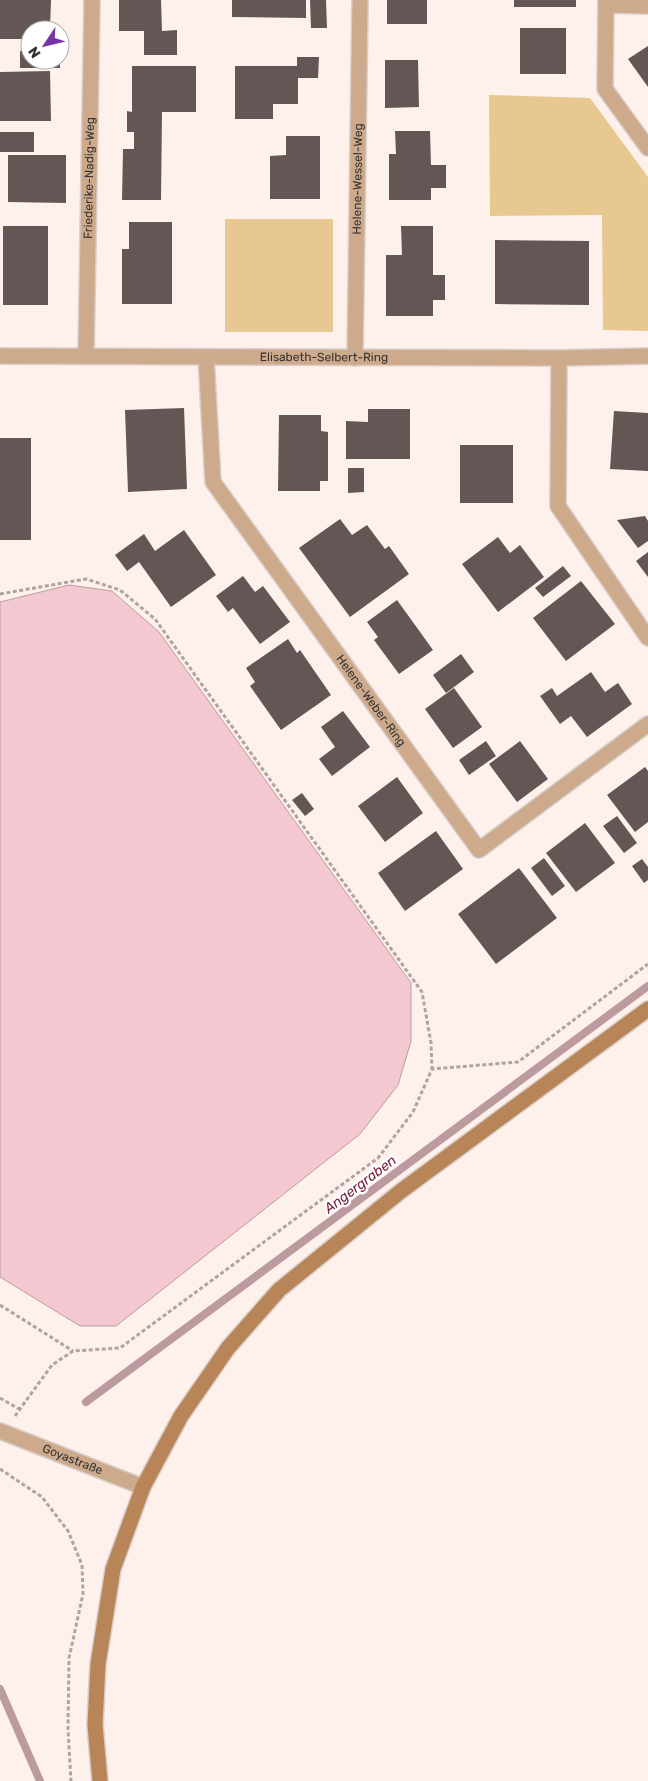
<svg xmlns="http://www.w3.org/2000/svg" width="648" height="1781" viewBox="0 0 648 1781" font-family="Rubik,sans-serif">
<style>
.green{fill:#e7c891}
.water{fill:#f4c8d1;stroke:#bb9ba0}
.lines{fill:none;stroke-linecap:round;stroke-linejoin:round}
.stream{stroke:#bb9ba0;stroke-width:8}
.building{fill:#635756}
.street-casing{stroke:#dacec9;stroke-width:18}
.secondary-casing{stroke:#dacec9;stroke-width:18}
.path{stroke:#afa4a1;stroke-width:3;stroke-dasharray:4 2.5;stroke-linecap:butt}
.street{stroke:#cdaa8c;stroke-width:15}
.secondary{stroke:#b88558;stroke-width:15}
.labels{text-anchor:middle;stroke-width:5;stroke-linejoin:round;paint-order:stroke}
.street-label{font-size:12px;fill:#36312f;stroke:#fff}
.water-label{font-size:14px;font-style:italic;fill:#771c3b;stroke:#fff}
</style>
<rect width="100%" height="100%" fill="#fef0eb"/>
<!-- green -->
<path class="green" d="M489 95 590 98 648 177V331L603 330 602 215 490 216Z
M225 219H333V332H225Z"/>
<!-- water -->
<path class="water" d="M69 585 112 591 159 632 411 983V1041L398 1085 360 1134 116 1326H80L0 1277V602Z"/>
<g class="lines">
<!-- stream -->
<path class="stream" d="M86 1402 648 986
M0 1689 40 1781"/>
</g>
<!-- building -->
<path class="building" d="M0 0H51L50 30H30V39H0Z
M119 0H161L162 31 177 30V55H144V31H119Z
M232 0H306V18L232 17Z
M310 0H326L327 28H311Z
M387 0H427V24H387Z
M514 0H576V7H514Z
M520 28H566V74H520Z
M648 46V87L628 59Z
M20 51H30V60H60V68H20Z
M297 57H319L318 78H298V104H273V119H235V66H297Z
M385 60H418L419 107 385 108Z
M132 66H196V112H162L161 200H122L123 149H134V132H127V111L132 112Z
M50 71 51 121H0V72Z
M395 131H430L431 165H446V188H431V200H389V154H396Z
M0 132H34V152H0Z
M286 136H320V199H270V156L286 155Z
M8 155H66V203L8 202Z
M129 222H172V304H122V249H129Z
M3 226H48V305H3Z
M401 226H433V275H445V300H433V316H386V255H402Z
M495 240 589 241V305L495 304Z
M184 408 187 489 128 492 125 410Z
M368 409H410V459H346V421L368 422Z
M614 411 648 413V471L610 469Z
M279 415H321V431L328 432V481H320V491H278Z
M0 438H31V540H0Z
M460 445H513V503H460Z
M348 468H364V492L348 493Z
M645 516 648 521V541L638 548 617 520Z
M340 519 352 535 367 525 385 549 389 546 409 574 350 617 299 548Z
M184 530 216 575 171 607 139 562 127 571 115 555 144 534 155 551Z
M498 537 510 553 520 545 544 577 498 612 462 564Z
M648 552V577L636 561Z
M563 566 571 576 543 597 535 588Z
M243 576 255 592 263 586 290 622 260 644 233 608 228 612 216 596Z
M581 581 615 624 566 661 533 618Z
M397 600 433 650 399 674 374 640 378 637 367 622Z
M288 639 297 653 300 650 331 695 281 730 250 686 255 682 246 668Z
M461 654 474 672 446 693 433 675Z
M591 672 605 692 618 683 632 704 587 737 571 716 560 724 540 696 552 688 557 696Z
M454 688 482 727 453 748 425 709Z
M343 711 370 747 332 776 319 759 335 747 321 727Z
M486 741 496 756 469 775 459 760Z
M520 741 548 779 517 802 489 764Z
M645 767 648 771V822L635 832 607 795Z
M397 777 423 813 385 842 358 806Z
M302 793 314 809 305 816 292 800Z
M617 816 637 843 624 853 603 826Z
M585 823 615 863 576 892 546 853Z
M436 831 463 869 405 911 378 873Z
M544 858 565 886 552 896 531 868Z
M642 859 648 867V880L644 883 632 866Z
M519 868 557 918 496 964 458 914Z"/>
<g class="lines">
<!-- street casing -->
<g class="street-casing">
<g id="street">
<path d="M606 0 605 89 648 148"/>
<path d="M606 5 648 6"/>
<path id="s1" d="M0 356 559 358 648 356"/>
<path id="s2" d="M86 356 92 0"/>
<path id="s3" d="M206 357 213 482 479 850 648 724"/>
<path id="s4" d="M355 358 360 0"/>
<path d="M559 358 558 506 648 638"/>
<path id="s5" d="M0 1431 143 1487"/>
</g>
</g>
<!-- secondary casing -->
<g class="secondary-casing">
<path id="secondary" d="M100 1781 95 1725 98 1664 113 1569 143 1487 181 1416 228 1348 279 1290 401 1191 648 1009"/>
</g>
<!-- path -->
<path class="path" d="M0 594 86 579 120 590 155 619 422 992 431 1043 432 1069
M0 1305 73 1351
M0 1398 19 1409
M15 1416 52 1365 73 1351 120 1348 378 1158 413 1112 432 1069 518 1062 648 964
M0 1469 42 1497 68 1531 82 1565 83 1594 69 1658 68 1729 71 1781"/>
<!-- street -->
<use href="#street" class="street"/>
<!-- secondary -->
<use href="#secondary" class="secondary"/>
</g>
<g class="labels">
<!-- street labels -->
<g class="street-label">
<text dy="4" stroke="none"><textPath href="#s2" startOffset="178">Friederike-Nadig-Weg</textPath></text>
<text dy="4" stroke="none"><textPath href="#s4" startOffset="179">Helene-Wessel-Weg</textPath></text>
<text dy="4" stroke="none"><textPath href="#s1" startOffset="324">Elisabeth-Selbert-Ring</textPath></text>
<text dy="4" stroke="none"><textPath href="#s3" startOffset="395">Helene-Weber-Ring</textPath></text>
<text dy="4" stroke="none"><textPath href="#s5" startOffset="78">Goyastraße</textPath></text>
</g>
<!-- water labels -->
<g class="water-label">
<text transform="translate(360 1184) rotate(-37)" y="5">Angergraben</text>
</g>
</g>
<!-- north arrow -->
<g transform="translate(45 45) rotate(235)"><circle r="24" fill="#ffffff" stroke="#afadac"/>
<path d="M0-4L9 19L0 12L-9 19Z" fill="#7634a8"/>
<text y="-8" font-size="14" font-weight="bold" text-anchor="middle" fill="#36312f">N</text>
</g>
</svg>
